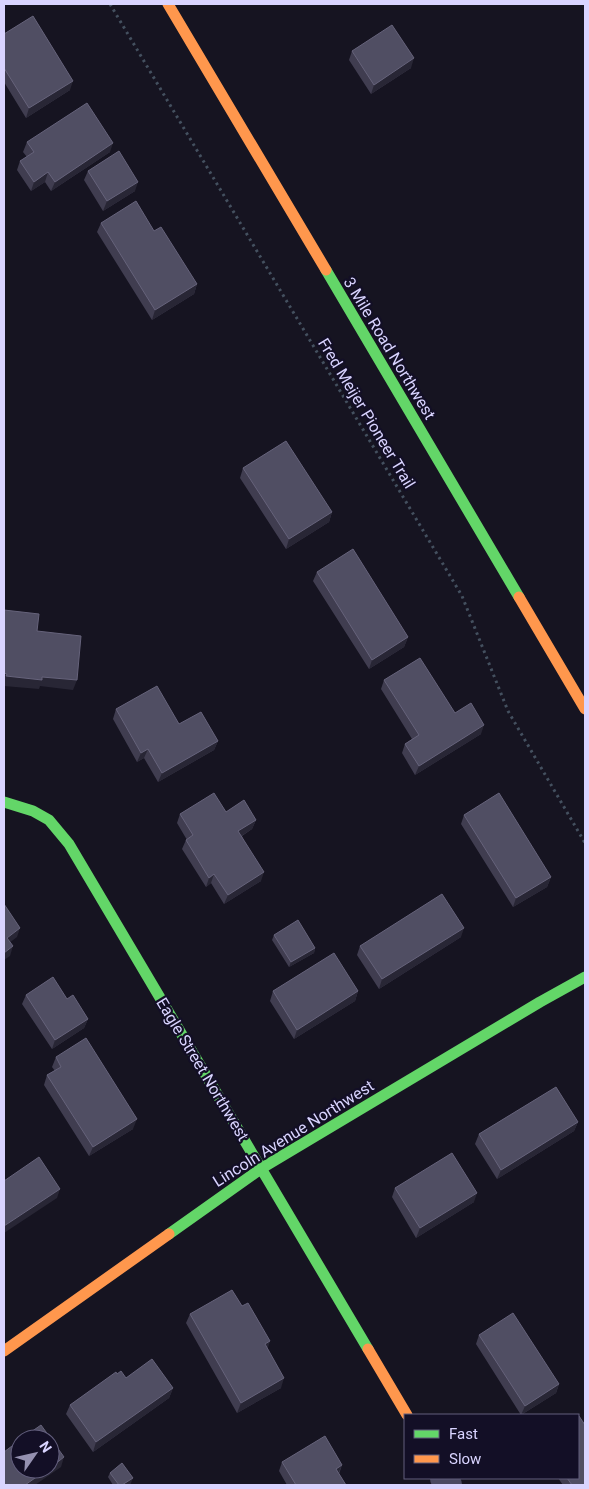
<svg xmlns="http://www.w3.org/2000/svg" width="589" height="1489" viewBox="0 0 589 1489" font-family="Roboto,sans-serif">
<style>
.lines{fill:none;stroke-linecap:round;stroke-linejoin:round}
.path{stroke:#44505f;stroke-width:3;stroke-dasharray:2.5 4;stroke-linecap:butt}
.street{stroke:#4a4962;stroke-width:28}
.fast{stroke:#63d668;stroke-width:11}
.slow{stroke:#ff974d;stroke-width:11}
.wall{fill:#403d50}
.shaded-wall{fill:#282635}
.building{fill:#504e63;stroke:#66637b}
.labels{text-anchor:middle;stroke-width:4.5;stroke-linejoin:round;paint-order:stroke}
.street-label{font-size:16px;fill:#d9d4ff;stroke:#130f26}
</style>
<rect width="100%" height="100%" fill="#161421"/>
<g class="lines">
<!-- path -->
<path class="path" d="M110 4 462 596 508 711 585 843"/>
<!-- street -->
<path class="street" d="M444 1478 448 1485"/>
<!-- fast -->
<path class="fast" d="M326 270 519 597
M4 802 33 811 49 820 69 844 368 1349
M169 1234 262 1168 540 1002 585 977"/>
<!-- slow -->
<path class="slow" d="M168 4 326 270
M519 597 585 709
M368 1349 407 1415
M4 1351 169 1234"/>
</g>
<!-- wall -->
<path class="wall" d="M4 34 70 90 26 118 4 82Z
M352 51 411 68 371 94 349 60Z
M27 142 110 152 51 191 45 182 31 191 17 170 20 161 27 157 23 152Z
M88 171 135 191 103 211 84 180Z
M101 223 154 231 197 284 194 294 152 320 97 232Z
M243 468 332 512 329 522 286 549 240 478Z
M317 572 408 637 404 647 369 669 313 581Z
M384 680 455 713 481 734 415 775 402 753 405 744 412 739 381 689Z
M116 709 179 724 218 741 214 750 158 782 144 758 137 762 113 719Z
M226 812 256 820 252 829 242 836 261 881 224 904 211 883 206 887 182 849 186 840H187L177 823 180 814Z
M464 815 551 877 547 887 513 907 461 824Z
M274 935 315 948 314 953 289 967 272 940Z
M461 937 379 989 357 955 360 946Z
M273 991H358L355 1001 294 1039 270 1001Z
M26 995 67 999 88 1019 84 1028 52 1049 22 1004Z
M56 1057 133 1129 89 1156 44 1085 47 1075 55 1071 52 1067Z
M578 1122 574 1131 497 1179 475 1144 479 1134Z
M395 1188 474 1202 416 1238 392 1197Z
M190 1314 267 1349 281 1388 237 1413 186 1323Z
M479 1335 559 1384 556 1393 521 1415 476 1344Z
M117 1374 126 1378 173 1388 169 1398 93 1452 66 1414 70 1405Z
M282 1462 342 1465 339 1474 346 1485H287L279 1471Z
M110 1473 131 1483 128 1485H113L108 1477Z
M558 1478H578L585 1485H563Z"/>
<!-- shaded-wall -->
<path class="shaded-wall" d="M414 58 411 68 371 94 374 85Z
M73 81 70 90 26 118 29 108Z
M113 143 110 152 51 191 55 182Z
M48 172 45 182 31 191 34 182Z
M138 182 135 191 103 211 107 201Z
M197 284 194 294 152 320 155 310Z
M332 512 329 522 286 549 289 539Z
M408 637 404 647 369 669 372 660Z
M4 673 7 674 4 682Z
M6 676 42 677 77 680 73 690 40 686 39 689 4 686V683Z
M484 725 481 734 415 775 419 766Z
M218 741 214 750 158 782 162 773Z
M148 749 144 758 137 762 141 753Z
M256 820 252 829 235 840 238 831Z
M264 872 261 881 224 904 228 895Z
M214 874 211 883 206 887 209 878Z
M551 877 547 887 513 907 516 898Z
M20 928 17 937 4 947 7 938Z
M464 928 461 937 379 989 382 979Z
M13 946 10 956 4 960V953Z
M315 948 314 953 289 967 291 962Z
M358 991 355 1001 294 1039 297 1030Z
M88 1019 84 1028 52 1049 55 1040Z
M137 1119 133 1129 89 1156 93 1147Z
M578 1122 574 1131 497 1179 501 1170Z
M60 1189 57 1198 4 1233V1226Z
M477 1193 474 1202 416 1238 420 1228Z
M270 1341 267 1351 265 1344Z
M284 1378 281 1388 237 1413 241 1403Z
M559 1384 556 1393 521 1415 525 1406Z
M173 1388 169 1398 93 1452 96 1442Z
M64 1457 61 1467 35 1485H25L48 1469H50V1468Z
M342 1465 338 1474 336 1469Z
M133 1478 131 1483 128 1485H122Z"/>
<!-- building -->
<path class="building" d="M33 16 73 81 29 108 4 68V34Z
M392 25 414 58 374 85 352 51Z
M87 103 113 143 55 182 48 172 34 182 20 161 34 152 27 142Z
M119 151 138 182 107 201 88 171Z
M136 201 154 231 161 227 197 284 155 310 101 223Z
M286 441 332 512 289 539 243 468Z
M353 549 408 637 372 660 317 572Z
M4 610 39 614 37 631 81 636 77 680 42 677V680L6 676 7 674 4 673Z
M420 658 455 713 471 703 484 725 419 766 405 744 419 735 384 680Z
M157 686 179 724 201 712 218 741 162 773 148 749 141 753 116 709Z
M214 793 226 812 244 800 256 820 238 831 264 872 228 895 214 874 209 878 186 840 193 835 180 814Z
M499 793 551 877 516 898 464 815Z
M442 894 464 928 382 979 360 946Z
M4 904 20 928 7 938 13 946 4 953Z
M298 920 315 948 291 962 274 935Z
M334 953 358 991 297 1030 273 991Z
M53 977 67 999 73 995 88 1019 55 1040 26 995Z
M86 1038 137 1119 93 1147 47 1075 61 1067 56 1057Z
M556 1087 578 1122 501 1170 479 1134Z
M452 1153 477 1193 420 1228 395 1188Z
M39 1157 60 1189 4 1226V1181Z
M232 1290 242 1306 248 1303 270 1341 265 1344 284 1378 241 1403 190 1314Z
M513 1313 559 1384 525 1406 479 1335Z
M152 1359 173 1388 96 1442 70 1405 116 1372 117 1374 121 1371 126 1378Z
M579 1416 585 1425V1485H572L567 1478H578V1417Z
M41 1425 64 1457 50 1468V1439H21Z
M325 1436 342 1465 336 1469 346 1485H296L282 1462Z
M20 1440V1469H48L25 1485H4V1452Z
M122 1463 133 1478 122 1485H119L110 1473Z"/>
<g class="labels">
<!-- street labels -->
<g class="street-label">
<text transform="translate(390 348) rotate(59)" y="6">3 Mile Road Northwest</text>
<text transform="translate(367 413) rotate(59)" y="6">Fred Meijer Pioneer Trail</text>
<text transform="translate(203 1069) rotate(59)" y="6">Eagle Street Northwest</text>
<text transform="translate(293 1133) rotate(-32)" y="6">Lincoln Avenue Northwest</text>
</g>
</g>
<!-- border -->
<rect width="589" height="1489" fill="none" stroke="#d9d4ff" stroke-width="10"/>
<!-- legend -->
<rect x="404" y="1414" width="175" height="65" fill="#130f26" stroke="#625e7d"/>
<rect x="414" y="1430" width="25" height="8" fill="#63d668" stroke="#625e7d"/>
<text x="449" y="1439" font-size="15" fill="#d9d4ff">Fast</text>
<rect x="414" y="1455" width="25" height="8" fill="#ff974d" stroke="#625e7d"/>
<text x="449" y="1464" font-size="15" fill="#d9d4ff">Slow</text>
<!-- north arrow -->
<g transform="translate(35 1454) rotate(56)"><circle r="24" fill="#130f26" stroke="#625e7d"/>
<path d="M0-4L9 19L0 12L-9 19Z" fill="#9591b1"/>
<text y="-8" font-size="14" font-weight="bold" text-anchor="middle" fill="#d9d4ff">N</text>
</g>
</svg>
